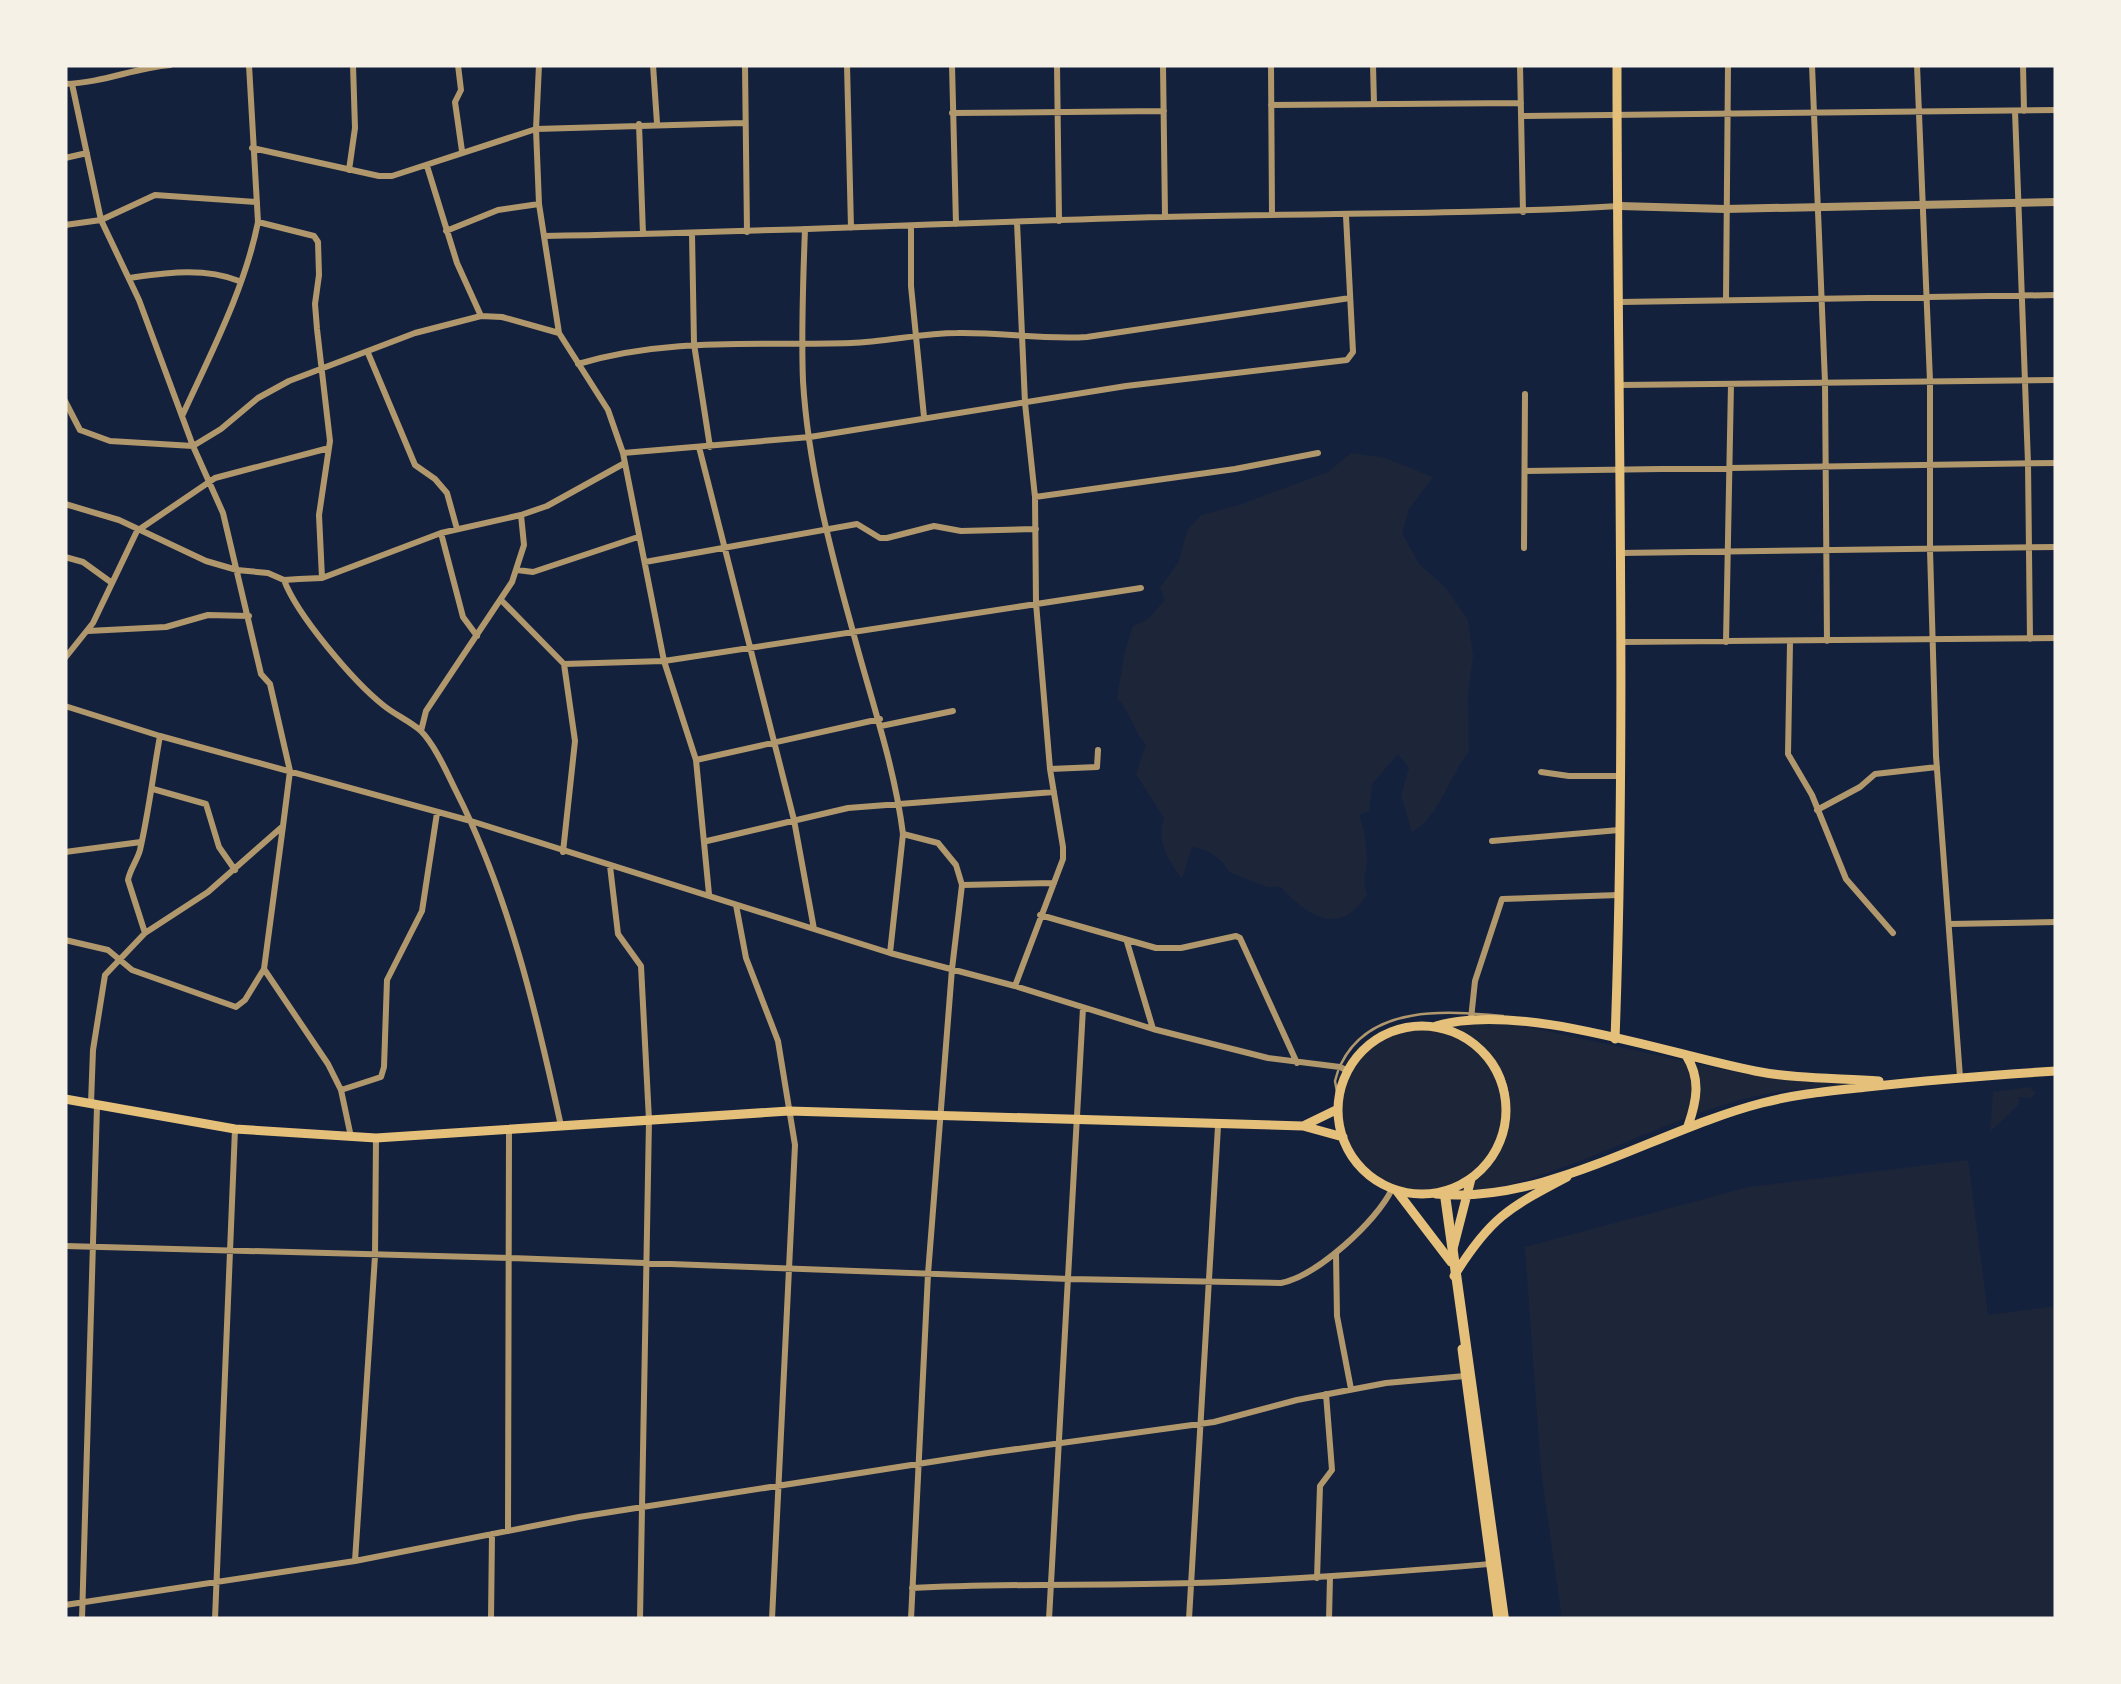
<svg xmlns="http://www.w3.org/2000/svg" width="2121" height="1684" viewBox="0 0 2121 1684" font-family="'Source Sans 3',sans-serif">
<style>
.green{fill:#1d2539}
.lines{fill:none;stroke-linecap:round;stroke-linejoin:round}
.service{stroke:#b1986c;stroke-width:2.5}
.minor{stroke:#b1986c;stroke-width:6}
.tertiary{stroke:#b1986c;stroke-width:8}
.secondary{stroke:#e5c07b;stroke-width:9}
.primary{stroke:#e5c07b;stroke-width:10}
</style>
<rect width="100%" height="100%" fill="#14213d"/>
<!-- green -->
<path class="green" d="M1351 453 1385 458 1433 477 1409 509 1402 533 1419 564 1446 588 1468 620 1473 656 1468 693 1469 752C1447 778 1442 814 1412 832L1401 795 1409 768 1398 754 1372 784 1369 811 1359 815C1365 830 1366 844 1367 859 1367 873 1361 880 1367 894 1341 938 1307 916 1281 887H1267L1229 872C1223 858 1206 849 1192 847L1182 879C1168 860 1156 841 1164 818L1136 774 1146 745C1133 730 1132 714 1117 698L1125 651 1133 626 1147 620 1165 600 1160 588 1179 561 1187 531 1201 515 1239 505 1328 472Z
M1492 1019 1729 1071 1779 1078 1896 1083C1848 1087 1798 1086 1752 1097 1644 1122 1522 1208 1409 1193 1333 1184 1315 1076 1380 1038 1411 1020 1457 1021 1492 1019Z
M2029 1087 2036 1093 2032 1098 2019 1097 2018 1105 1990 1132 1993 1092Z
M1968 1160 1988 1315 2056 1306V1619H1562L1541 1470 1525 1247 1749 1187Z"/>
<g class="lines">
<!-- service -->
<path class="service" d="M1465 1038C1515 1056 1522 1131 1486 1166
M1341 1064C1370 1004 1447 1011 1503 1016
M1338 1071 1335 1081 1339 1103"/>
<!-- minor -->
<path class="minor" d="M458 65 461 90 455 102 462 151
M539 65 536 129 539 204 559 333 608 410 623 453 664 661 696 760 709 894
M653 65 657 123
M745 65 747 232
M847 65 851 228
M952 65 956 224
M1057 65 1059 221
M1163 65 1165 217
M1271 65 1272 215
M1373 65 1374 104
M1520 65 1523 212
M1812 65 1825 382 1827 641
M1917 65 1930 381V550L1936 756 1960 1077
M2023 65 2024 111
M65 84C102 83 134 68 170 65
M72 84 101 220 139 300 193 446 223 513 261 674 270 684 290 771 283 826 208 892 145 933 105 975 93 1050 91 1103
M1271 105 1521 103
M2015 111 2028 463 2030 639
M952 113 1164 111
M1521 116 2056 110
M639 124 643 234
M252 148 379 176H392L536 129 743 123
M65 158 87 153
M427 166 457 263 481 316
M349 170 355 128 353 65
M258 222 314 236 318 242 319 275 315 304 317 329 330 441 319 515 322 578
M65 225 101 220 155 195 257 202
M911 228V286L924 417
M805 229C803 280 801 331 803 381 808 464 830 549 852 628 870 697 894 763 903 834L890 953
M446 231 498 210 539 204
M692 234 694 344 710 447
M544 236C751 233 957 222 1164 217 1316 213 1467 215 1619 206
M129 278C166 273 203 267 239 281
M1726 300 1728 65
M1620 302 2056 295
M368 353 415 465 435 479 447 493 457 529
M578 364C669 337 757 346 851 343 886 342 922 333 957 333 1001 332 1043 340 1087 337L1350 298
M1621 385 2056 380
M65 401 80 430 110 441 193 446 221 429 258 398 289 381 415 333 481 316 502 317 559 333
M183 414C211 353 245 288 258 222L249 65
M699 447 794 820 814 929
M623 453 810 437 1126 386 1347 360 1353 352 1346 216
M1525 471 2056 463
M1035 497 1235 469 1318 453
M65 504 119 520 206 561 237 570 268 573 284 580 299 579 322 578 441 533 521 515 547 506 623 464
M441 533 463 617 477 636
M1524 548 1525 394
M1620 553 2056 547
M65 557 83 562 112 583
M645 562 857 524 880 538H887L934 526 961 531 1036 529
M517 570 533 572 638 537
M284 580C297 615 353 681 383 705 395 715 410 721 421 731 436 747 446 771 456 791 509 896 536 1011 561 1126
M502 601 564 664 664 661 1141 588
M88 631 166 627 208 615 249 616
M1621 642 2056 638
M1726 642 1731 384
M1790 643 1788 754 1812 795 1846 879 1893 933
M65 658 93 623 137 531 215 478 329 448
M65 706 160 736 471 821 890 953 1015 986 1153 1029 1268 1058 1340 1067 1348 1071
M881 726 953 711
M421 731 426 711 512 582 524 545 521 515
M696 760 880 719
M1050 769 1097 767 1098 750
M1541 772 1569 776H1620
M153 789 206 804 219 847 235 870
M1817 810 1860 787 1875 774 1937 767
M903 834 938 843 956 865 962 885 952 969 928 1274 911 1619
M707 841 848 808 1054 792
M1492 841 1619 830
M65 852 141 842
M563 852 575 741 564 664
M610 866 618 934 641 966 649 1120 640 1619
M962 885 1054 883
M736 905 746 958 778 1041 795 1145 772 1619
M1040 915 1156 948H1181L1236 936 1240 938 1297 1063
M1949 924 2056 922
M145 933 128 880C130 869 137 861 140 850 149 811 153 774 160 736
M65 940 108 950 132 970 236 1007 245 1000 264 969 283 826
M1127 942 1153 1029
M264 969 328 1064 341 1090 351 1137
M1015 986 1063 859V847L1050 769 1036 603 1035 497 1025 403 1017 222
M1471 1019 1475 981 1502 899 1619 895
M341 1090 381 1077 384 1067 387 980 422 911 437 813
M65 1246 511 1258 1069 1279 1281 1283C1317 1276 1377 1221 1392 1189
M1336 1254 1337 1316 1351 1389
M508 1531 509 1131
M355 1561 375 1256 376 1138
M1317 1578 1320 1486 1332 1470 1326 1394
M912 1588C1006 1583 1100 1586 1194 1583 1293 1580 1391 1572 1490 1564
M65 1605 355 1561 579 1517 988 1453 1214 1422 1297 1400 1386 1383 1465 1376
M82 1619 97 1106
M215 1619 235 1129
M491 1619 492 1534
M1049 1619 1083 1008
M1189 1619 1218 1126
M1329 1619 1330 1577"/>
<!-- tertiary -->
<path class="tertiary" d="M1620 206 1725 209 2056 202"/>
<!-- secondary -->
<path class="secondary" d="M1436 1026C1521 1001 1667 1054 1755 1071 1795 1079 1838 1078 1879 1081
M1338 1110a84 84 0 1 1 168 0a84 84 0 1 1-168 0Z
M1615 1039C1627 715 1617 390 1617 65
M1686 1055C1701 1079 1697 1100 1688 1126
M65 1099 235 1129 376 1138 789 1111 1303 1126 1343 1137
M1303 1126 1338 1109
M1396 1190 1451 1262
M1436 1194C1545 1205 1657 1130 1762 1103 1796 1094 1831 1091 1867 1087 1930 1080 1993 1075 2056 1071
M1453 1249 1471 1179
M1454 1276C1490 1218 1508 1208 1567 1177
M1462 1349 1498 1619"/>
<!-- primary -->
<path class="primary" d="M1445 1195 1504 1619"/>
</g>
<!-- border -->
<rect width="2121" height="1684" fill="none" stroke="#f6f1e7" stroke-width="135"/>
</svg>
